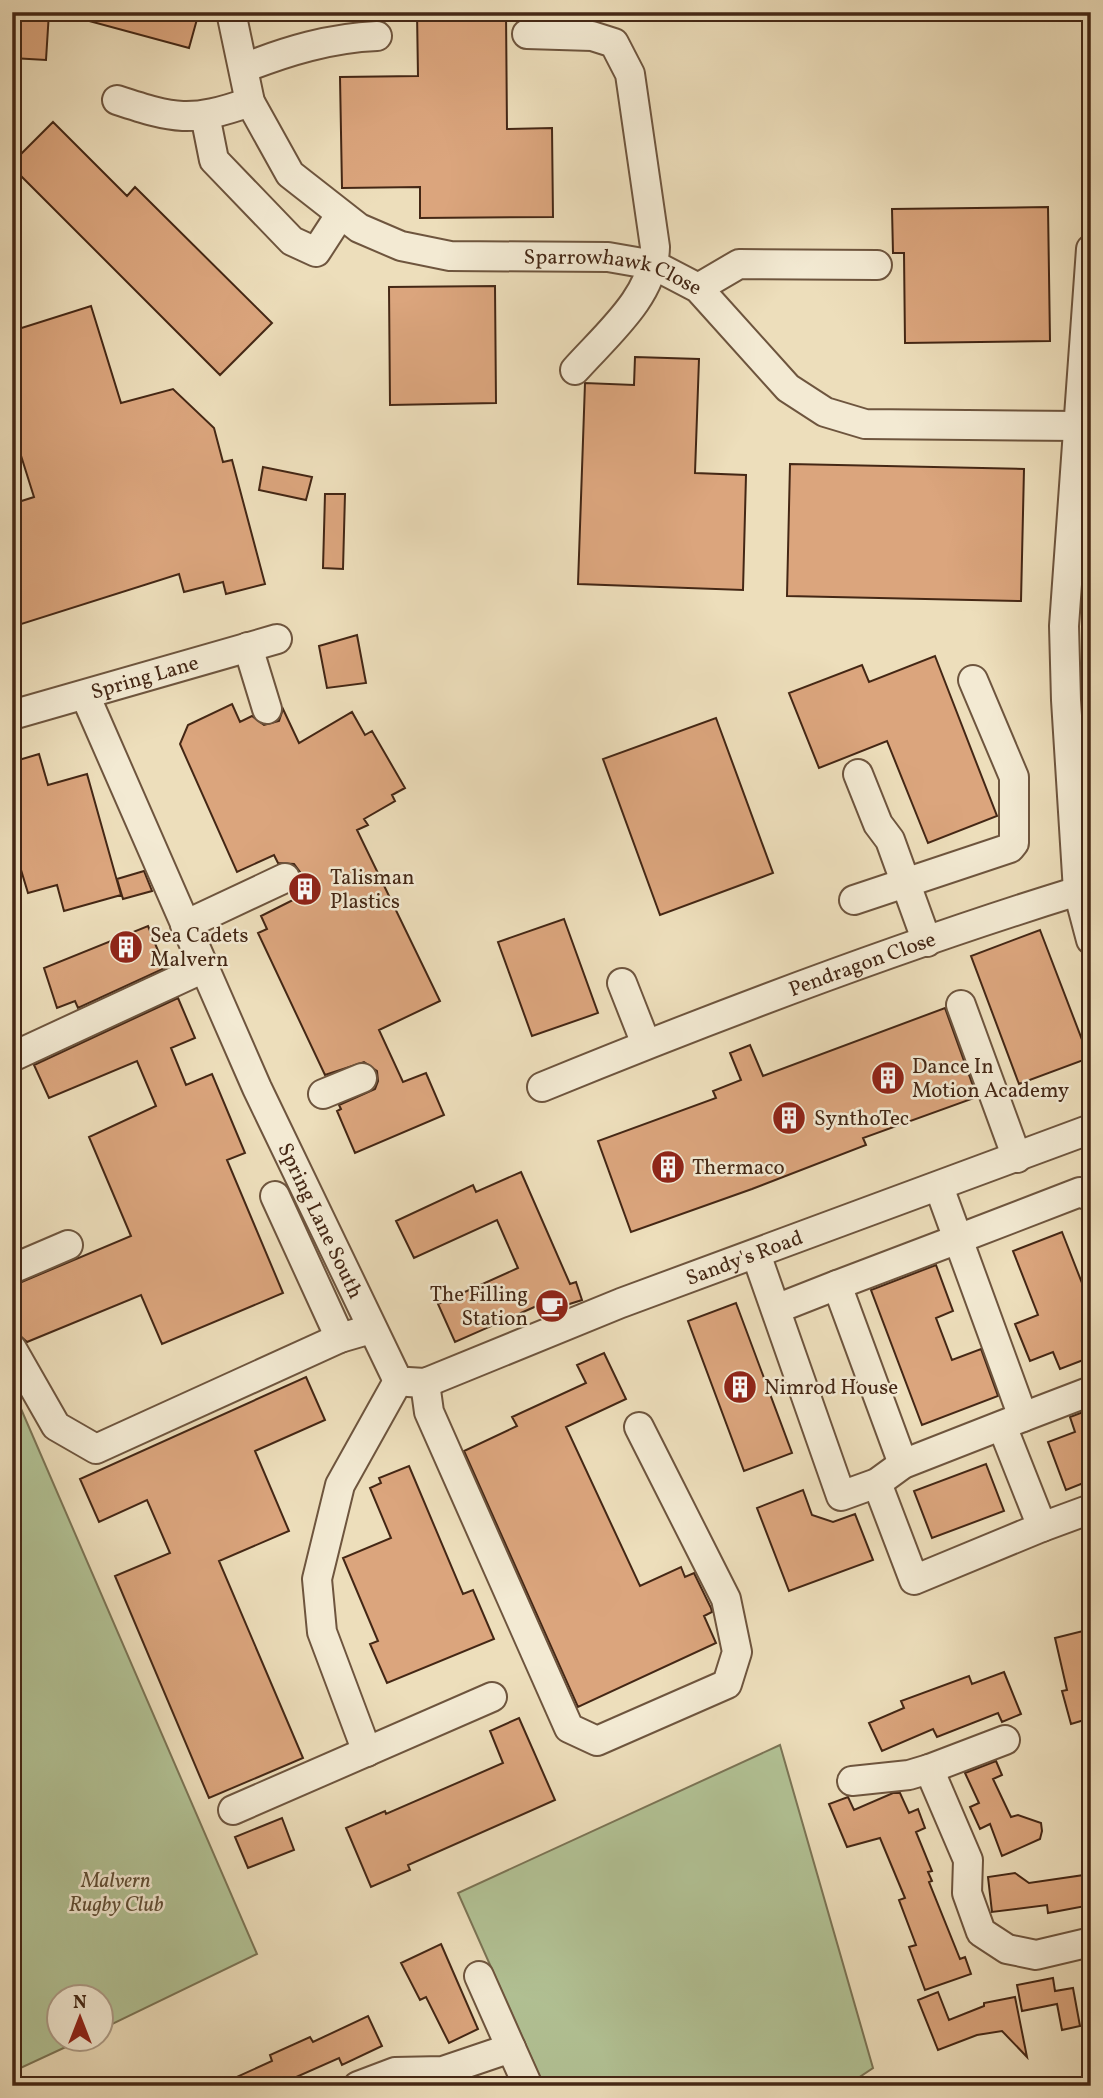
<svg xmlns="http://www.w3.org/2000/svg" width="1103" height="2098" viewBox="0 0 1103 2098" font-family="Vollkorn,serif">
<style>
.green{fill:#b2c295;stroke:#7b7455;stroke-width:2}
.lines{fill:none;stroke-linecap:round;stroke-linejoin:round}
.stream{stroke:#788076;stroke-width:7}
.building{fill:#dba57d;stroke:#442715;stroke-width:2}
.minor-casing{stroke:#6e553e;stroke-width:32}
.minor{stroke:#f3ead3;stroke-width:28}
.labels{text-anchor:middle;stroke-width:5;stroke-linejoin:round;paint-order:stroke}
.street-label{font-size:21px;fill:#442715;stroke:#f3ead3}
.poi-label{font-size:21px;fill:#442715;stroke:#f3ead3;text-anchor:start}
.park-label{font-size:21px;font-style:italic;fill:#604e35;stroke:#f3ead3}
</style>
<rect width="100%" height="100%" fill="#eddebb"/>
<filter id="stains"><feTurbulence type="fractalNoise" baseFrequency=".00286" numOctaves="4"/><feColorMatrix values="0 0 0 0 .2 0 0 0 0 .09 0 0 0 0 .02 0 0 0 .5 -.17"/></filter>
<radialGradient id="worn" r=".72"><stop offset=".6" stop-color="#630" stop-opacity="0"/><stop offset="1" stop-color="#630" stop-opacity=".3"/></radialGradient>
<!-- green -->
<path class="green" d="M12 1388 257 1954 102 2029V1996H60V2038L83 2039 12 2072Z
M780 1745 873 2068 846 2086H544L458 1893Z"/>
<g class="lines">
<!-- stream -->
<path class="stream" d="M1073 2086 1091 2081"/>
</g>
<!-- building -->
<path class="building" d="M12 12H49L46 60 12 58Z
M78 12H199L189 48 78 18Z
M417 12H506L507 129 552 128 553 217 420 218V187L342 188 340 77 418 76Z
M53 122 127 196 135 187 272 323 220 375 12 167V163Z
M1048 207 1050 341 905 343 904 253H893L892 209Z
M495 286 496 403 390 405 389 287Z
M91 306 121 403 173 389 214 428 223 462 232 460 265 584 226 594 223 582 184 592 179 574 12 627V504L34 497 12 427V331Z
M635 357 699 359 695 473 746 475 743 590 578 584 585 383 634 385Z
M790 464 1024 469 1021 601 787 596Z
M263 467 312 477 306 500 259 490Z
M325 494H345L343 569 323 568Z
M357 635 366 683 327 688 319 646Z
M935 656 997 816 928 843 887 741 819 768 789 693 862 665 869 682Z
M232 704 240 722 252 716 264 725 279 721 283 709 299 743 352 712 365 735 372 731 405 788 392 795 395 801 364 819 368 825 357 830 440 1001 379 1030 403 1082 426 1073 444 1115 355 1153 337 1111 341 1109 339 1105 375 1089 378 1081 377 1071 364 1062 325 1075 258 933 267 929 261 916 295 899 292 893 299 887 300 872 294 864 278 863 274 855 237 872 180 744 188 725Z
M716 718 773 873 660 915 603 759Z
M39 754 48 785 87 774 121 895 64 911 57 885 28 893 12 840V762Z
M144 871 152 891 123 899 117 879Z
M564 919 598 1013 532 1036 498 942Z
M148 926 165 968 78 1008 75 1001 57 1008 44 968Z
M1040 930 1089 1058 1019 1084 971 956Z
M178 998 195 1038 171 1048 186 1085 212 1074 245 1153 227 1160 283 1293 162 1344 141 1295 27 1342 18 1334 12 1321V1286L131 1236 89 1137 156 1106 137 1061 49 1098 34 1065Z
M945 1008 977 1097 863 1138 866 1145 752 1189 631 1232 598 1141 716 1098 713 1091 741 1080 730 1053 750 1045 763 1076Z
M521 1172 570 1284 576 1282 582 1300 541 1313 539 1305 455 1342 438 1304 518 1268 497 1220 414 1258 396 1221 473 1185 476 1192Z
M1062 1232 1091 1306V1357L1060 1369 1053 1352 1030 1361 1015 1324 1038 1315 1013 1251Z
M936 1265 953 1311 936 1318 952 1360 981 1349 998 1396 922 1425 871 1290Z
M736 1303 792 1453 744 1471 688 1321Z
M604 1353 626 1399 566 1427 640 1586 681 1567 685 1577 694 1573 711 1608 712 1612 704 1616 716 1643 578 1707 464 1451 517 1426 512 1417 586 1383 577 1365Z
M306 1377 325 1420 255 1451 289 1531 219 1561 303 1758 209 1798 115 1576 170 1553 147 1500 99 1522 80 1479Z
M1091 1409V1480L1066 1490 1048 1442 1075 1432 1070 1417Z
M986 1464 1004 1511 932 1538 914 1491Z
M409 1466 463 1594 473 1590 494 1639 387 1683 370 1644 378 1641 343 1558 391 1538 370 1488 381 1483 379 1478Z
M803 1490 812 1515 833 1522 855 1514 873 1560 789 1591 757 1508Z
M1091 1629V1718L1071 1724 1062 1691 1067 1690 1055 1638Z
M1004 1672 1021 1714 1002 1722 998 1713 937 1737 933 1729 882 1751 869 1723 904 1708 901 1701 969 1676 972 1684Z
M519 1718 555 1800 408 1865 410 1870 371 1887 346 1828 385 1811 386 1814 503 1763 490 1731Z
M996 1761 1002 1775 993 1779 1011 1817 1018 1815 1041 1823 1042 1831 1040 1839 1002 1856 990 1824 980 1829 970 1807 979 1803 965 1773Z
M893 1793H900L909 1813 918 1809 925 1828 916 1832 932 1871 928 1872 932 1881 929 1882 960 1959 965 1957 971 1974 925 1990 909 1947 916 1945 899 1900 905 1898 880 1838 847 1847 829 1804 848 1797 854 1810Z
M282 1818 294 1850 248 1868 235 1837Z
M1015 1873 1029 1883 1091 1874V1905L1048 1913 1047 1905 992 1912 988 1877Z
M441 1944 478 2029 449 2043 426 1997 420 2000 401 1963Z
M1053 1978 1055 1991 1073 1988 1080 2026 1062 2030 1057 2004 1022 2011 1017 1985Z
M938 1992 949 2020 984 2006V2003L1015 1997 1027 2057 1002 2031 977 2035 938 2050 918 2000Z
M368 2016 382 2046 342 2065 339 2058 276 2086H217L272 2061 270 2055 310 2037 313 2042Z"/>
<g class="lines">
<!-- minor casing -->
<g class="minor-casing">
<g id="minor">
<path id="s1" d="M231 12 250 102 290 174 359 228 401 246 450 256 608 257 654 265 698 288 788 388 825 412 865 424 1079 426"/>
<path d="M527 34 592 36 614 43 630 74 655 247C654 296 606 335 575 370"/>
<path d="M244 68C287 51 330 38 377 36"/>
<path d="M117 100C175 119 190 123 250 102"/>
<path d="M205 115 214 160 292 241 316 252 340 215"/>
<path d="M1091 249 1064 626 1066 700 1078 891 1091 940"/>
<path d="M698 288 739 264 877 265"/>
<path d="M248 647 267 709"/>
<path id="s2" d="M85 695 257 1088 398 1381"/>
<path id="s3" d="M12 715 277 639"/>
<path d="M858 774 878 824 890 840 927 942"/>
<path d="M854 900 1010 848 1014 843V777L973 680"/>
<path d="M185 925 285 878"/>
<path d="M622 983 646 1044"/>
<path d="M961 1005 1017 1158"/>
<path d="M12 1057 204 968"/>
<path id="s4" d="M542 1087C718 1015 897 947 1078 891"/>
<path d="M323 1094 362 1078"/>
<path d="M939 1187 958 1239 1080 1192 1091 1197"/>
<path d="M275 1196 340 1338"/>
<path d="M756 1254 841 1496 877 1483 903 1464 1023 1417 958 1239 837 1285"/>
<path d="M12 1269 68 1245"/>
<path d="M776 1309 837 1285 903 1464"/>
<path d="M12 1349 56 1426 96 1449 340 1338 371 1329"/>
<path id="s5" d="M408 1382 425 1383 621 1303 1091 1129"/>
<path d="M425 1383 429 1412 569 1728 597 1741 727 1684 737 1652 726 1599 639 1427"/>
<path d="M1023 1417 1091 1391"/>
<path d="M877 1483 914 1580 1042 1527 1002 1426"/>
<path d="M1042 1527 1091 1509"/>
<path d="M367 1752 322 1632 317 1579 340 1485 398 1381"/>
<path d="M929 1769 1005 1740"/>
<path d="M852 1781 909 1775 929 1769 968 1860 967 1893 981 1932 1007 1949 1036 1955 1091 1942"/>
<path d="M233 1810 492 1697"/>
<path d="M479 1976 511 2048"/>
<path d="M358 2086 395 2072 443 2071 511 2048 528 2086"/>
</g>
</g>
<!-- minor -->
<use href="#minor" class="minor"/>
</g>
<!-- icons -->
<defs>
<g id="building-disc" transform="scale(1.75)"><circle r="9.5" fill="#8f2418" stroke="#f3ead3"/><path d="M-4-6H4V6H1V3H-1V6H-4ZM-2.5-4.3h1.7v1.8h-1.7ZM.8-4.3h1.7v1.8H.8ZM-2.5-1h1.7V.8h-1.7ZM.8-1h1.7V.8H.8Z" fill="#fff"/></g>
<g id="cafe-disc" transform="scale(1.75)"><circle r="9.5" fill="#8f2418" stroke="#f3ead3"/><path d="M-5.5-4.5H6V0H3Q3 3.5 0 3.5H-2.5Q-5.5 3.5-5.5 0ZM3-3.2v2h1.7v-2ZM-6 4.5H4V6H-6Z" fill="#fff"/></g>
</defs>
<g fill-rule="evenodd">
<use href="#building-disc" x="305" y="889"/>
<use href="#building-disc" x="126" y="947"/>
<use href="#building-disc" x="888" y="1078"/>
<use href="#building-disc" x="789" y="1118"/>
<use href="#building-disc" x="668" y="1167"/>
<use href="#cafe-disc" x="552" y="1306"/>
<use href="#building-disc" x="740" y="1387"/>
</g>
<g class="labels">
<!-- street labels -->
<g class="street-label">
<text dy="7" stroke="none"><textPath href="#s1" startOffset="523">Sparrowhawk Close</textPath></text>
<text dy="7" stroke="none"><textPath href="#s3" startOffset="138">Spring Lane</textPath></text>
<text dy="7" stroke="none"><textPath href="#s4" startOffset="343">Pendragon Close</textPath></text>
<text dy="7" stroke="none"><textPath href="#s2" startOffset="576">Spring Lane South</textPath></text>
<text dy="7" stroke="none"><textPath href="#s5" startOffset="360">Sandy's Road</textPath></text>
</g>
<!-- poi labels -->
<g class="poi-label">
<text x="330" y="884">Talisman<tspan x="330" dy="24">Plastics</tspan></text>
<text x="150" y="942">Sea Cadets<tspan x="150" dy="24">Malvern</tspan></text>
<text x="912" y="1073">Dance In<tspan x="912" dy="24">Motion Academy</tspan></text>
<text x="814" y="1125">SynthoTec</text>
<text x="692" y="1174">Thermaco</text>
<text x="528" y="1301" text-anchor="end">The Filling<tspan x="528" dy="24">Station</tspan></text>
<text x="764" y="1394">Nimrod House</text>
</g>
<!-- park labels -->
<g class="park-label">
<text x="116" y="1887">Malvern<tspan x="116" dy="24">Rugby Club</tspan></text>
</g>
</g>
<!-- margin -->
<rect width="1103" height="2098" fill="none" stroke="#eddebb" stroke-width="42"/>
<rect x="14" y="14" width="1075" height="2070" fill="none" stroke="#442715" stroke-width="3.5"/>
<rect x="21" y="21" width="1061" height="2056" fill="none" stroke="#442715" stroke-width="2"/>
<!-- north arrow -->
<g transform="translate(80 2018)"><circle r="33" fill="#f3ead3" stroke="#ad9c87" stroke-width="2"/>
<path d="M0-5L12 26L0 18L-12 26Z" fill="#8f2418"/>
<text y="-10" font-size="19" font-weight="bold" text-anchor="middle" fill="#442715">N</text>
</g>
<rect width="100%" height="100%" filter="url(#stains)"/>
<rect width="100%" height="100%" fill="url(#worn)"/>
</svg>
